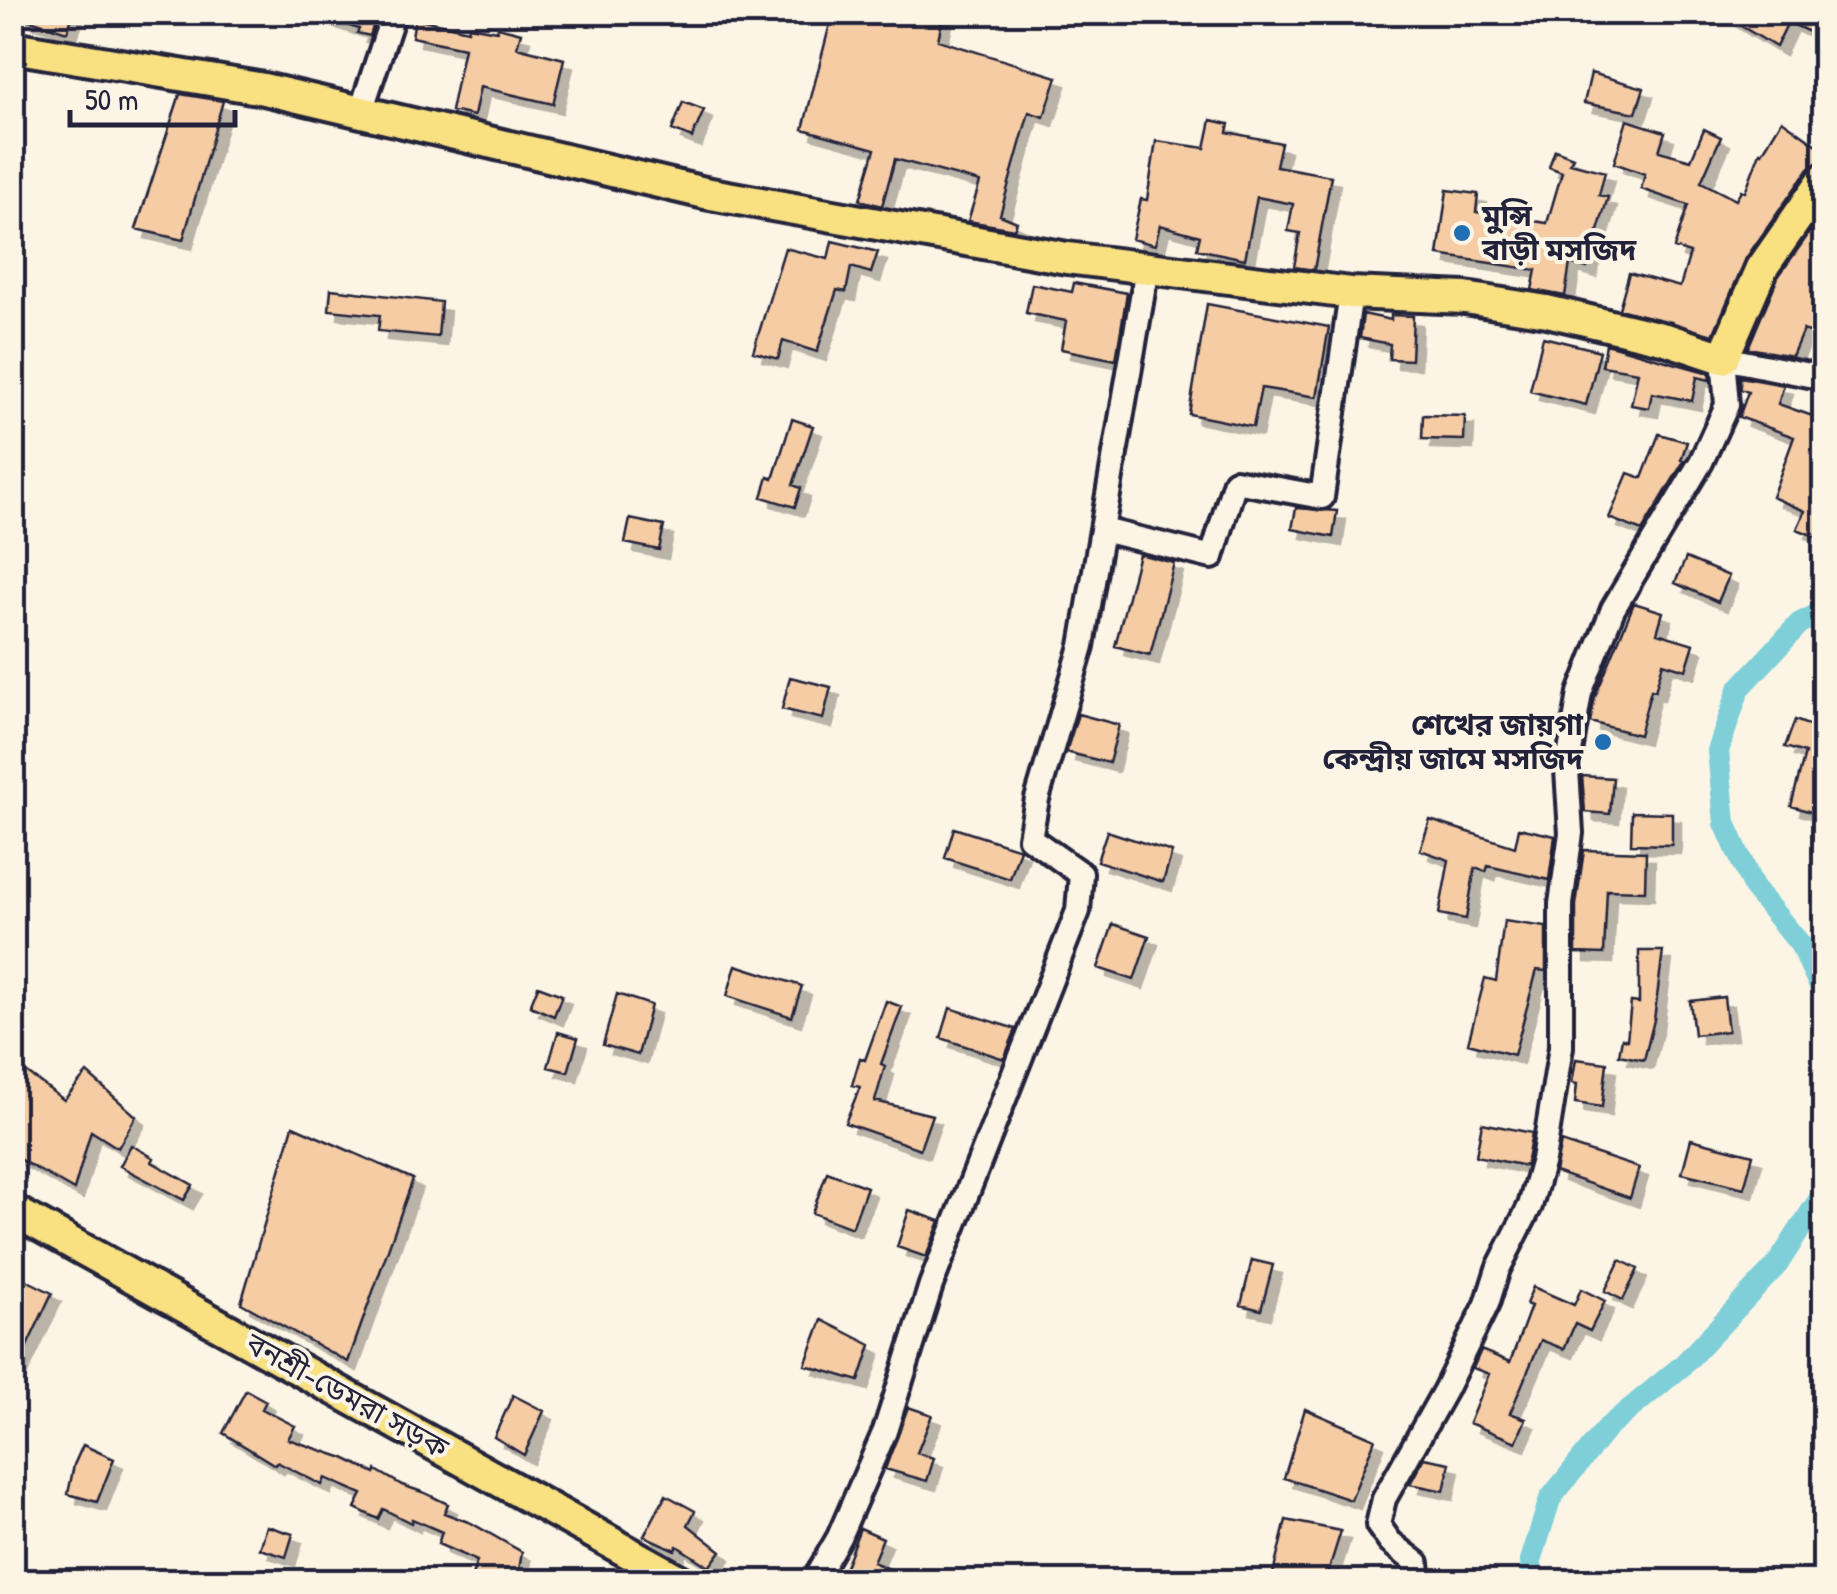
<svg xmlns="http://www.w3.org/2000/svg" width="1837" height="1594" viewBox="0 0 1837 1594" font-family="'Patrick Hand','Noto Sans Bengali',sans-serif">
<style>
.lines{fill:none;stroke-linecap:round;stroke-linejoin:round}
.canal{stroke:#7ecfd8;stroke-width:22}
.building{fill:#f5cca4;stroke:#22223b;stroke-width:2.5;filter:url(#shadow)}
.minor-casing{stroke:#22223b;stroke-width:30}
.major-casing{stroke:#22223b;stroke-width:38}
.minor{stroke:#fcf5e5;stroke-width:22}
.major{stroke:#f9e181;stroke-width:30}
.poi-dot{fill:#1f6fb2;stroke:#fcf5e5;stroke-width:4}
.labels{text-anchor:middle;stroke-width:8;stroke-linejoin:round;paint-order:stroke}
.poi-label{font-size:30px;font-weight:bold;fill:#22223b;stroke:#fcf5e5;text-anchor:start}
.street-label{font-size:30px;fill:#22223b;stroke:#fcf5e5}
</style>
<defs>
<filter id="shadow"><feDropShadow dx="9" dy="9" stdDeviation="0" flood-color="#0004"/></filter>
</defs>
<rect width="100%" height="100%" fill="#fcf5e5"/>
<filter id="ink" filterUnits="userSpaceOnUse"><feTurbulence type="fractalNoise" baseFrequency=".01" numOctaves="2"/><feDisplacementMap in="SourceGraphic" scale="20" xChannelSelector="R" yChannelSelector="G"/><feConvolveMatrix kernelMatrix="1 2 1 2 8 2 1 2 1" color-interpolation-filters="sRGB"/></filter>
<g filter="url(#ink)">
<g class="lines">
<!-- canal -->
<path class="canal" d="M1824 611 1800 623 1739 689 1718 751 1725 823 1753 887 1800 944 1824 994
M1532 1582 1531 1561 1550 1499 1607 1428 1682 1366 1777 1265 1824 1192"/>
</g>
<!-- building -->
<path class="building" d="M18 12H74L67 32 18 16Z
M321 12H378L370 36 357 33 359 29 320 17Z
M833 12H944L938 40 1057 77 1044 117 1029 112 1000 215 1017 222 1014 229 968 221 980 182 895 159 882 206 860 200 875 149 803 129Z
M1718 12H1824V39L1788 22 1776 47Z
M415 18 468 30 469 26 497 31 498 27 521 33 517 47 564 59 553 104 480 87 474 116 451 111 464 48 412 37Z
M1591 73 1644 88 1636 113 1584 103Z
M180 94 223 101 183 240 136 229Z
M683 102 704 110 692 138 672 130Z
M1211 120 1229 124 1227 132 1281 143 1276 166 1331 176 1314 270 1294 267 1300 233 1288 231 1293 204 1257 197 1245 259 1197 249 1200 236 1160 225 1155 245 1132 239 1141 199 1147 200 1156 141 1205 148Z
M1627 120 1665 132 1659 151 1691 160 1704 129 1721 137 1701 182 1736 200 1741 190 1745 192 1760 152 1762 153 1782 120 1824 150V160L1809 168 1746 258 1713 335 1619 309 1629 273 1680 287 1690 253 1674 248 1688 205 1641 189 1645 174 1614 163Z
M1555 150 1573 157 1570 163 1605 172 1599 195 1608 197 1587 268 1570 263 1565 296 1532 290 1536 270 1438 255 1447 190 1478 194 1476 212 1547 223 1562 172 1549 167Z
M1813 228 1824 234V337L1803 330 1792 356 1748 348 1778 277Z
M832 241 878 252 871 273 851 267 846 292 837 290 817 352 783 341 778 359 753 352 785 248 828 259Z
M1074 283 1127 293 1116 360 1061 349 1066 321 1026 313 1032 284 1072 292Z
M331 289 441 302 438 337 378 331 380 315 329 310Z
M1207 304 1329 327 1317 397 1261 388 1253 427 1189 414Z
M1363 314 1391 320V315L1413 316 1411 360 1389 359 1390 344 1360 338Z
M1543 337 1600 351 1586 405 1530 391Z
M1606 344 1709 373 1710 380 1697 377 1692 401 1652 393 1649 408 1631 405 1638 372 1602 366Z
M1740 377 1784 385 1778 404 1824 420V540L1797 529 1805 511 1772 497 1794 437 1739 417 1748 392 1741 389Z
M1423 415 1465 416 1464 440 1422 439Z
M792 419 813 426 793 485 801 488 795 507 762 497 768 477 773 479Z
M1659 434 1687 442 1681 460 1684 461 1642 531 1609 518 1628 473 1642 478Z
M1296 508 1337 511 1333 537 1292 529Z
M630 519 664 526 659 550 625 543Z
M1139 554 1174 563 1150 655 1115 646Z
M1686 558 1729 576 1718 602 1675 583Z
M1634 603 1663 612 1657 633 1694 644 1686 670 1663 663 1655 691 1651 690 1639 735 1590 722 1595 697Z
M790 677 831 687 823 719 782 709Z
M1078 714 1119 725 1109 763 1066 752Z
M1795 720 1824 731V816L1791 806 1805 753 1785 747Z
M1582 776 1613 778 1610 814 1585 812Z
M1632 812 1672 813V845L1631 844Z
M1430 820 1515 847 1519 828 1555 836 1549 880 1488 866 1486 872 1475 868 1466 919 1439 914 1449 860 1420 850Z
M954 828 1020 849 1010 879 945 858Z
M1107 831 1172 852 1163 882 1097 861Z
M1584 850 1646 852 1645 891 1607 890 1604 954 1576 953V905Z
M1504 921 1546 927V971L1537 970 1514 1055 1468 1043 1485 978 1496 981Z
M1113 924 1149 936 1134 980 1098 968Z
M1639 951H1663L1654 1020 1644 1060 1619 1055 1622 1038 1627 1040 1631 1002 1639 1003Z
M736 965 802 986 792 1017 727 996Z
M538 986 562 995 554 1016 530 1006Z
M617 994 651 1005 638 1055 603 1045Z
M1724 997 1728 1031 1694 1035 1690 1001Z
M886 1001 902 1007 881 1064 885 1066 875 1101 932 1115 920 1149 845 1123 860 1087 852 1085 860 1058 865 1060Z
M950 1008 1016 1029 1004 1059 941 1038Z
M558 1032 578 1038 568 1072 548 1067Z
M1576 1059 1607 1063 1602 1107 1575 1103 1577 1084 1572 1083Z
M22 1069 64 1100 87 1073 136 1116 118 1148 91 1131 74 1190 12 1155V1089Z
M1482 1123 1532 1133 1526 1166 1476 1156Z
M293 1126 413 1179 348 1362 241 1303Z
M1691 1139 1753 1155 1744 1188 1682 1173Z
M1561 1142 1639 1168 1630 1198 1555 1172Z
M131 1145 154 1158 152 1162 193 1185 184 1200 120 1166Z
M827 1172 867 1187 852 1228 812 1213Z
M909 1210 940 1221 926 1257 897 1247Z
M1252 1260 1273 1265 1261 1310 1241 1305Z
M1620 1260 1638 1269 1623 1300 1605 1291Z
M12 1273 52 1293 12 1378Z
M1533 1287 1574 1305 1581 1289 1605 1301 1590 1331 1575 1324 1564 1349 1541 1340 1510 1413 1526 1419 1516 1442 1469 1423 1489 1374 1473 1368 1481 1350 1510 1362 1531 1306 1526 1304Z
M822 1320 871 1345 859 1381 805 1365Z
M246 1390 266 1401 262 1409 295 1426 288 1439 344 1458 375 1473 376 1470 402 1485 425 1493 448 1504 444 1513 471 1523 522 1552 517 1582H470L477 1561 438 1544 442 1532 412 1519 411 1523 383 1509 378 1519 355 1508 362 1494 325 1478 322 1485 277 1462 275 1465 223 1433Z
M513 1395 544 1411 524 1455 494 1437Z
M908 1407 932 1415 917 1453 934 1458 927 1481 885 1469Z
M1305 1409 1375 1439 1351 1500 1284 1478Z
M83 1445 114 1459 97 1502 68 1494 74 1465Z
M1424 1458 1450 1463 1444 1491 1410 1484Z
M666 1495 695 1511 688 1525 721 1551 709 1567 677 1546 675 1550 644 1536Z
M1286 1520 1341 1531 1325 1582H1271Z
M267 1526 293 1534 286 1557 260 1549Z
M860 1528 883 1538 873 1562 919 1582H839Z"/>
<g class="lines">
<!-- minor casing -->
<g class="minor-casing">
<path id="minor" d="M361 111 394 12
M1103 530 1212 557 1235 481 1322 497 1351 293
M813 1582 839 1537 885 1431 931 1285 1078 911 1081 874 1030 838 1037 799 1082 646 1147 268
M1419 1582 1417 1563 1390 1542 1378 1525 1384 1499 1445 1390 1487 1304 1498 1269 1530 1206 1543 1160 1561 1047V904L1571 833 1567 770 1580 693 1613 609 1701 462 1727 405 1723 358 1824 378"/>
</g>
<!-- major casing -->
<g class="major-casing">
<path id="major" d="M12 47 264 89 705 193 1067 258 1351 293 1465 298 1547 311 1666 339 1723 358 1762 268 1824 179
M12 1210 682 1582"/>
</g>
<!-- minor -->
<use href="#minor" class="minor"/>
<!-- major -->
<use href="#major" class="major"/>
</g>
</g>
<!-- markers -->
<g class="poi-dot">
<circle cx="1462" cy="233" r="10"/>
<circle cx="1603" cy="742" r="10"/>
</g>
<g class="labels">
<!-- poi labels -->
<g class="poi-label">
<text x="1482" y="226">মুন্সি<tspan x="1482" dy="34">বাড়ী মসজিদ</tspan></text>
<text x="1583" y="735" text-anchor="end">শেখের জায়গা<tspan x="1583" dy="34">কেন্দ্রীয় জামে মসজিদ</tspan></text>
</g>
<!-- street labels -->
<g class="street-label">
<text transform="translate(347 1396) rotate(29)" y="10">বনশ্রী-ডেমরা সড়ক</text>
</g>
</g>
<!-- margin -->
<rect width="1837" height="1594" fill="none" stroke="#fcf5e5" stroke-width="50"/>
<rect x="25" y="25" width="1787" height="1544" fill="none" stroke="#22223b" stroke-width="4" filter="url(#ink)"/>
<!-- scale -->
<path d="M70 110v15h165v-15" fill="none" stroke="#22223b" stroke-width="5"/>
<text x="85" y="110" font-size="30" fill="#22223b" stroke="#fcf5e5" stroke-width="8" paint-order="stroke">50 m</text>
</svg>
